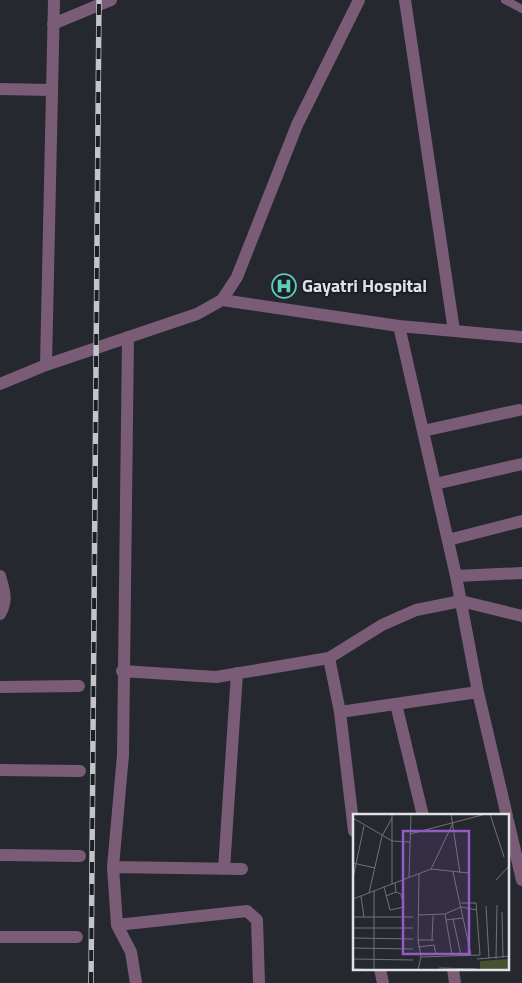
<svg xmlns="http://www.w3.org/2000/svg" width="522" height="983" viewBox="0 0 522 983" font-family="'Titillium Web',sans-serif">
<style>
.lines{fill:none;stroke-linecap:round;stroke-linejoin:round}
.service{stroke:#7b5c77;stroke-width:8}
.minor{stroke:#7b5c77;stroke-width:12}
.tertiary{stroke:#7b5c77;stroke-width:12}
.rail-casing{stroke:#c2c5c9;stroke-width:5.5}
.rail{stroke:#1b1f24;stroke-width:4;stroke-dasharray:11;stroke-linecap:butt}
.labels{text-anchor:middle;stroke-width:4;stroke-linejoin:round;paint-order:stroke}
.poi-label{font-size:18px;font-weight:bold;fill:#e0e2e6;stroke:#1b1f24;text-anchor:start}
.inset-road{fill:none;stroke:#707278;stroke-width:1}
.view{fill:#945ac9;fill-opacity:0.15;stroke:#945ac9;stroke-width:2.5}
.inset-edge{fill:none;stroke:#e0e2e6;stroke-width:2.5}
</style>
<rect width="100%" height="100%" fill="#25282e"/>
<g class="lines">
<!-- service -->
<path class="service" d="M505 0 522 9"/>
<!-- minor -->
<path class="minor" d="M405 0 454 331
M53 24 111 0
M0 89 51 90
M222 300 399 326 521 337
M399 326 456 576 478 692 507 816
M128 337 123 755 113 867 117 925 131 952 136 983
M46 365 54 0
M423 431 519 410
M435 484 522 464
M448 540 522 521
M0 576C4 590 8 600 0 614
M456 576 522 573
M329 658 340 712 354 831
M122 671 216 677 329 658 382 625 416 610 461 601 522 616
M0 687 79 686
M396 704 423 816
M340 712 478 692
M0 770 80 771
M508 821 522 880
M0 855 80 856
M113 867 242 869
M224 869 237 673
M117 925 247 911 257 920 259 983
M0 937H77
M380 969 383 983
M453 969 455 983"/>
<!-- tertiary -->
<path class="tertiary" d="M0 384 46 365 197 314 222 300 237 277 297 125 359 0"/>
<!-- rail casing -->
<g class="rail-casing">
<path id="rail" d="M91 983 99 0"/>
</g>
<!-- rail -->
<use href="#rail" class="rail"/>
</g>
<!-- icons -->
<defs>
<g id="hospital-ring" transform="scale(1.25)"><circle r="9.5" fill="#1b1f24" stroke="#5cceba" stroke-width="1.5"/><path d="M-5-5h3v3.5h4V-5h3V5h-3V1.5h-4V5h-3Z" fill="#5cceba"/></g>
</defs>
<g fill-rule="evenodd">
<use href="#hospital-ring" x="284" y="286"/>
</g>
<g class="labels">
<!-- poi labels -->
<g class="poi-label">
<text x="302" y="292">Gayatri Hospital</text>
</g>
</g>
<!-- overview -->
<g transform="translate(353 814)">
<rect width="156" height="156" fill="#25282e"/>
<path d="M156 145V156H127V147Z" fill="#495032"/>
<path class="inset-road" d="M98 0 107 59M137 0 151 43M0 4 39 27 57 28M57 20 133 0M0 49 22 54M78 55 116 59M100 58 118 141M56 63 58 0M0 64 11 12M143 66 157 51M39 70V0M31 73 37 96 51 93 48 80 43 78M21 77V156M16 79 29 22 39 4M8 82 11 103M33 82 43 78 42 69M0 85 78 55 100 9M133 92 136 145M149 98 150 144M92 100 99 141M66 101 92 100 108 93 124 96M0 103H60M100 105 108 141M93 106 110 104M0 114H60M0 124 60 125M65 126H81M79 126 80 102M65 133 81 131 83 141M0 134 60 135M68 143 127 141 123 89H108M0 145 60 146M124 145 157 142M143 145 144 91M86 154 124 155M0 155 29 156M65 156 68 143 65 126 66 59"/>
<path class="view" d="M50 17H116V140H50Z"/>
<rect width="156" height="156" class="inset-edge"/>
</g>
</svg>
